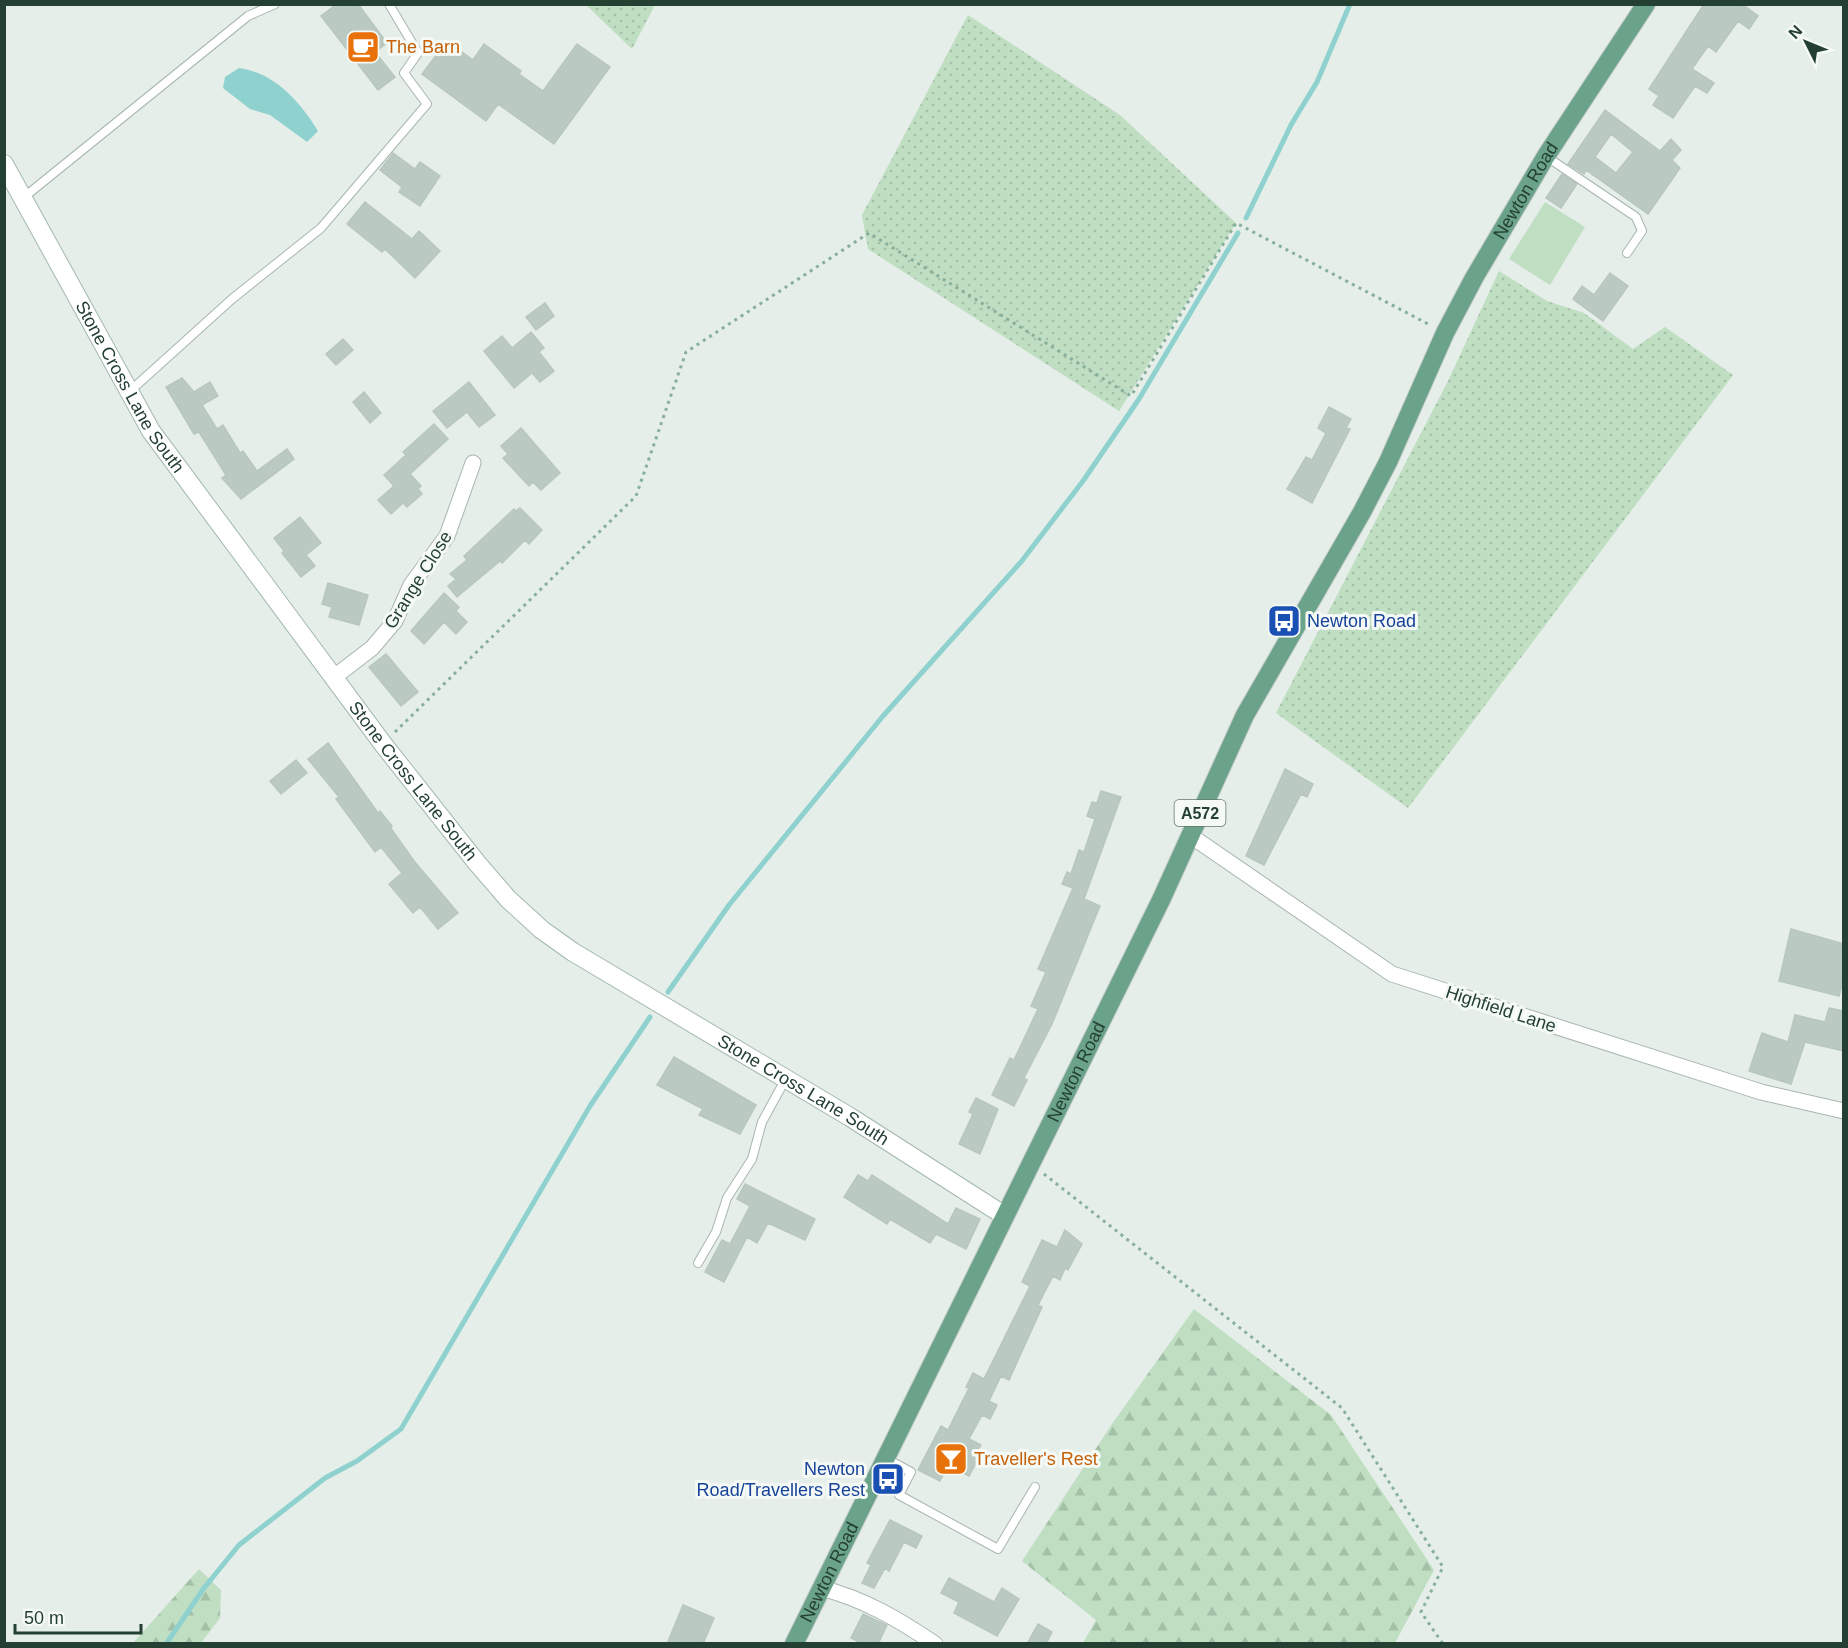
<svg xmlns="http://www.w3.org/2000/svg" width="1848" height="1648" viewBox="0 0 1848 1648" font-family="Arial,sans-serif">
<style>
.grass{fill:url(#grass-dots)}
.forest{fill:url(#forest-firs)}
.green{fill:#bfdec2}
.water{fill:#8fd1cf}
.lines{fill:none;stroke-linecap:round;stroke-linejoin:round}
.stream{stroke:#8fd1cf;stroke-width:5}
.building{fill:#bac9c1;stroke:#b8c7be;stroke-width:1.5;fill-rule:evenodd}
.lane-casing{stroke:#a7b6ae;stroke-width:10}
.street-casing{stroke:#a7b6ae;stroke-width:17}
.secondary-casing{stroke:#a4b9ae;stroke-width:20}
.primary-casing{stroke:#c2cac6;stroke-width:20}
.path{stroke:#87b09c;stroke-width:3;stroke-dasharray:3 4.5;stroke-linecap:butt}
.lane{stroke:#fff;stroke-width:8}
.street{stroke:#fff;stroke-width:15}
.secondary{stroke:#fff;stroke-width:18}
.primary{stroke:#6ba28a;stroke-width:18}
.labels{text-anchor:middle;stroke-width:6;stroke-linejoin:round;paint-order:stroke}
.shield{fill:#f6faf7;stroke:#63786e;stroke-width:1.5}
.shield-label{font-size:16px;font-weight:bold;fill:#244033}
.food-label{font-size:18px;fill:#c56008;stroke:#f6faf7;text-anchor:start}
.street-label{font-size:18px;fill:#244033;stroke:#f6faf7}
.transit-label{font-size:18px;fill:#164399;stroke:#f6faf7;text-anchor:start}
</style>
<defs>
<pattern id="grass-dots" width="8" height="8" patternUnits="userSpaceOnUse" patternTransform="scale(1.5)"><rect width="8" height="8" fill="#bfdec2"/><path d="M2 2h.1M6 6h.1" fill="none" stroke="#a4c0a7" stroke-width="1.8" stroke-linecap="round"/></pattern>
<pattern id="forest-firs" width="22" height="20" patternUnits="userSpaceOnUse" patternTransform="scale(1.5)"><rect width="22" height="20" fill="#bfdec2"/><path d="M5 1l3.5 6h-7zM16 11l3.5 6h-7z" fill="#a4c0a7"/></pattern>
</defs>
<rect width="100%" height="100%" fill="#e5eee8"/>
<!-- grass -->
<path class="grass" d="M586 5H655L632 49Z
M968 15 1120 115 1236 223 1119 411 868 249 862 215Z
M1499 271 1547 301 1584 313 1633 349 1665 327 1733 375 1408 808 1276 713 1448 381Z"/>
<!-- forest -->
<path class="forest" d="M1194 1309 1331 1415 1434 1570 1395 1643H1083L1096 1620 1022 1561 1112 1424Z
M199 1569 221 1590 220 1618 201 1643H133Z"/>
<!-- green -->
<path class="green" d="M1545 202 1585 227 1550 285 1509 259Z"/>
<!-- water -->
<path class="water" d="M239 68C275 73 300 102 318 131L307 142 270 115 250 109 223 88 225 77Z"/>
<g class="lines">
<!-- stream -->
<path class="stream" d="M1246 218 1291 125 1317 82 1350 4
M668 992 729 905 883 716 1021 562 1083 481 1139 399 1238 233
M166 1644 204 1588 239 1545 325 1478 357 1461 401 1429 590 1106 650 1017"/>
</g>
<!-- building -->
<path class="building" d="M337 4H358L387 43 375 52 395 77 378 90 321 16Z
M1704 4H1742L1758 16 1749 29 1738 21 1716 52 1708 46 1692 69 1714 83 1707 93 1695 86 1673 118 1653 105 1659 96 1649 89Z
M447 41 473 60 484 44 521 71 519 74 543 91 577 44 610 67 554 144 498 104 486 121 422 74Z
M1605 110 1660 151 1671 139 1681 150 1672 160 1680 168 1648 214 1586 170 1584 174 1568 164ZM1611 134 1633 152 1616 173 1595 157Z
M393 153 415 169 420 162 440 176 420 206 399 192 402 187 380 170Z
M1562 174 1577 184 1561 208 1546 198Z
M365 202 412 239 419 231 440 251 415 278 385 249 382 252 347 224Z
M1610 273 1628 286 1603 321 1573 299 1582 286 1594 295Z
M545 303 554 316 536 330 526 317Z
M531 332 544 348 539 352 554 371 540 382 532 373 514 388 484 351 502 336 512 348Z
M343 339 353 350 336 365 326 354Z
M182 378 194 392 210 382 218 396 202 405 217 429 223 425 240 453 243 451 257 471 287 449 294 459 241 499 222 478 226 475 221 467 199 432 194 434 166 387Z
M469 382 495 415 479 427 467 412 447 428 433 411Z
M364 392 381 413 370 423 353 402Z
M1329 407 1351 419 1346 428 1350 429 1312 503 1287 489 1306 457 1312 460 1326 433 1318 428Z
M434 424 448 439 410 474 421 486 418 489 422 494 407 507 403 503 391 514 378 500 394 486 384 475 406 455 403 452Z
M521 428 560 473 541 490 533 482 529 486 503 458 508 454 501 446Z
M520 508 542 530 529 544 525 540 502 563 500 561 457 597 448 586 456 579 450 574 467 560 464 556 514 509 516 511Z
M300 517 321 543 306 555 315 566 301 577 282 553 284 551 274 538Z
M328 583 368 595 359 625 329 617 332 607 322 604Z
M444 593 459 607 456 611 467 622 456 634 444 622 424 644 411 631Z
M386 654 418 692 401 706 369 667Z
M328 743 378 813 380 811 392 826 390 827 414 861 458 913 438 929 420 907 413 913 389 884 402 873 381 847 375 852 336 799 339 797 308 759Z
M296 760 307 773 281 794 270 781Z
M1285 769 1313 784 1307 797 1301 794 1264 865 1246 856Z
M1101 791 1121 797 1084 899 1100 906 1052 1024 1024 1078 1027 1080 1014 1106 992 1095 1010 1058 1014 1060 1038 1009 1031 1006 1046 972 1038 969 1073 888 1062 884 1067 872 1071 874 1079 850 1084 852 1095 819 1087 816 1092 802 1097 803Z
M1791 929 1844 944V978L1839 996 1779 981Z
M1829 1008 1844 1011V1051L1805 1042 1791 1084 1749 1071 1762 1033 1788 1042 1795 1015 1825 1022Z
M674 1057 756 1105 740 1134 699 1115 703 1109 657 1085Z
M976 1098 998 1109 980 1154 959 1144 973 1114 969 1112Z
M858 1175 868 1181 872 1175 948 1224 956 1208 980 1219 966 1249 936 1234 930 1243 890 1219 887 1224 844 1197Z
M745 1184 815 1219 805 1240 768 1223 757 1243 747 1237 724 1282 705 1272 722 1240 730 1244 750 1206 737 1199Z
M1065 1230 1082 1244 1068 1270 1065 1268 1060 1280 1053 1276 1038 1305 1042 1307 1009 1380 1001 1376 989 1401 997 1405 990 1419 982 1415 969 1439 981 1445 977 1451 981 1454 969 1476 948 1465 940 1481 918 1470 941 1426 948 1430 969 1388 966 1387 973 1373 984 1379 1030 1286 1022 1282 1042 1240 1057 1247Z
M890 1520 922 1536 916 1548 904 1542 889 1571 885 1568 874 1588 862 1583 871 1565 867 1563Z
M949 1578 994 1602 1002 1588 1019 1599 997 1636 954 1613 959 1602 941 1593Z
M683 1605 714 1618 703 1644H667Z
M863 1614 887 1625 878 1644H863L851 1638Z
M1038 1624 1052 1632 1046 1644H1027Z"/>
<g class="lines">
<!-- lane casing -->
<g class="lane-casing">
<path id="lane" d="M1547 157 1636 217 1642 231 1627 253
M23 198 248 16 275 4
M129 392 232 299 321 228 427 104 404 73 418 53 389 4
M698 1263 716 1232 727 1198 752 1159 762 1122 785 1080
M887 1459 911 1472 899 1495 998 1549 1035 1487"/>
</g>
<!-- street casing -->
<g class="street-casing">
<path id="street" d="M333 678 372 648 395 621 411 585 447 536 473 463
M1191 836 1392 974 1761 1092 1844 1111
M821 1588C864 1599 898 1619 935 1644"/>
</g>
<!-- secondary casing -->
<g class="secondary-casing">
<g id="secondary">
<path id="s1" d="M4 164 151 431 383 744 477 863 508 899 542 930 573 952 850 1117 1005 1216"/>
</g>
</g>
<!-- primary casing -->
<g class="primary-casing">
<g id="primary">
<path id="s2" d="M794 1644 1161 900 1245 715 1362 512 1388 462 1445 333 1474 278 1546 156 1646 4"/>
</g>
</g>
<!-- path -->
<path class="path" d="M395 732 636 496 686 352 869 233 1131 396 1236 223 1430 325
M1044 1174 1342 1408 1443 1567 1421 1612 1443 1644"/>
<!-- lane -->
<use href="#lane" class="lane"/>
<!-- street -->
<use href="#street" class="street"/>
<!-- secondary -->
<use href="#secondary" class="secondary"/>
<!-- primary -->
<use href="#primary" class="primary"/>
</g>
<!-- icons -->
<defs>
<g id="cafe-square" transform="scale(1.725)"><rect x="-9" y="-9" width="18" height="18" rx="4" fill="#e8710a" stroke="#f6faf7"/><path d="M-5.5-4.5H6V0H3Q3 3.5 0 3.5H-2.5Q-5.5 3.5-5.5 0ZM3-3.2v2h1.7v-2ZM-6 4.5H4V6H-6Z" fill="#fff"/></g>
<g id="bus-square" transform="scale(1.725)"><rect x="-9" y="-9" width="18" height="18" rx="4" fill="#1a4fb4" stroke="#f6faf7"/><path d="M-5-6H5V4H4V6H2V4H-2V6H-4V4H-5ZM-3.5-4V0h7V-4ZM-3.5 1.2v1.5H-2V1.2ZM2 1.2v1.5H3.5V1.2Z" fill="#fff"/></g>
<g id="bar-square" transform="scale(1.725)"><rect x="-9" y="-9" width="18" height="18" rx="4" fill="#e8710a" stroke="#f6faf7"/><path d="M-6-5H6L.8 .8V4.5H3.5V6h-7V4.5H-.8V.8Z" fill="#fff"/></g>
</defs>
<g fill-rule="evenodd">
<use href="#cafe-square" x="363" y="47"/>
<use href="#bus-square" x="1284" y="621"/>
<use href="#bar-square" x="951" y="1459"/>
<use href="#bus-square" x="888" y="1479"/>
</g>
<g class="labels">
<!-- shield labels -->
<rect class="shield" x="1174.5" y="800" width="51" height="26" rx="4.5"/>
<g class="shield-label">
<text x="1200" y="819">A572</text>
</g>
<!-- food labels -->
<g class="food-label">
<text x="386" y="53">The Barn</text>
<text x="974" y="1465">Traveller's Rest</text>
</g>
<!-- street labels -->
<g class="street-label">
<text dy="6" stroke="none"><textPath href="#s2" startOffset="1628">Newton Road</textPath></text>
<text dy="6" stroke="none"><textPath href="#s1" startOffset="256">Stone Cross Lane South</textPath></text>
<text transform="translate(418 580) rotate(-58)" y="6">Grange Close</text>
<text dy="6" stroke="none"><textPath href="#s1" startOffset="742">Stone Cross Lane South</textPath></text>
<text transform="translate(1501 1009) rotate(18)" y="6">Highfield Lane</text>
<text dy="6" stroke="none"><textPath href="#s2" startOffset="638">Newton Road</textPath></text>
<text dy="6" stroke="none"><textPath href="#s1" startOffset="1246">Stone Cross Lane South</textPath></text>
<text dy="6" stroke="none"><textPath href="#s2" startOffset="80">Newton Road</textPath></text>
</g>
<!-- transit labels -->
<g class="transit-label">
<text x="1307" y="627">Newton Road</text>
<text x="865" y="1475" text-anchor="end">Newton<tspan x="865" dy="21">Road/Travellers Rest</tspan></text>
</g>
</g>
<!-- border -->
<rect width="1848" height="1648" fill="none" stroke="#244033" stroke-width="12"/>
<!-- north arrow -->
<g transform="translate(1806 42) rotate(313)" stroke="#f6faf7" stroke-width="4.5" paint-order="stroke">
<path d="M0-4.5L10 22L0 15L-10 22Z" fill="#244033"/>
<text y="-9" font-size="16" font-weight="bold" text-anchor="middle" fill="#244033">N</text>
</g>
<!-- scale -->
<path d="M15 1624v9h126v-9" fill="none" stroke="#244033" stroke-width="3"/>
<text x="24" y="1624" font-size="18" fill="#244033" stroke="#f6faf7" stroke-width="4.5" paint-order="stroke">50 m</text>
</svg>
